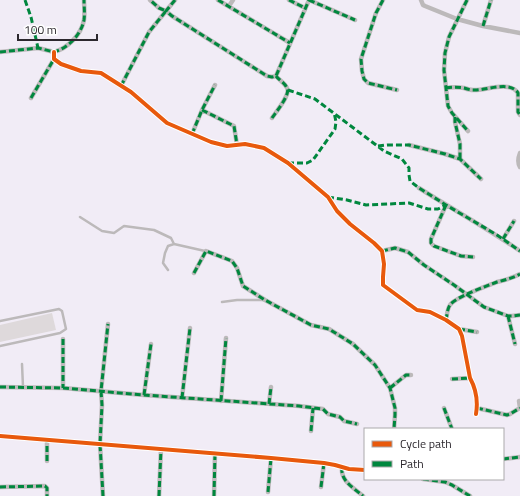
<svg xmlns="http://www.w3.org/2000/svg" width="520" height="496" viewBox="0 0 520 496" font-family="'Titillium Web',sans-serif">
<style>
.building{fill:#ded9db}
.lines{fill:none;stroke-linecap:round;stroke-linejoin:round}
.lane{stroke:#bcb9ba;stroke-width:2.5}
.street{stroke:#bcb9ba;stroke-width:4.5}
.quiet{stroke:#00873e;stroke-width:3;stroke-dasharray:6 3;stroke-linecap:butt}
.cycleway-casing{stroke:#fff;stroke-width:6}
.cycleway{stroke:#e8590c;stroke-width:4}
</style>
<rect width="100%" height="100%" fill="#f1ecf6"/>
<!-- building -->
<path class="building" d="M52 313 56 330 0 342V325Z"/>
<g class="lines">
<!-- lane -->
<path class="lane" d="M80 217 102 231 114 233 124 226 154 230 171 238 174 244 205 251
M168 270 163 263 165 253 168 246 174 244
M222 302 237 300H264
M0 321 59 309 62 311 66 329 60 333 0 346
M22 364 23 387"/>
<!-- street -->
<path class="street" d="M175 0 166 11 172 16 267 76 272 77 276 76 309 0
M218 0 290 43
M289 0 305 8
M309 0 355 20
M383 0 376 13 361 59 362 71 364 79 368 83 397 90
M421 0 423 5 425 6 457 19 483 26 520 33
M467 0 449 37 445 53 444 70 448 106 452 113 468 131
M229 6 233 0
M483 26 491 0
M0 52 38 48 54 52C68 48 81 35 84 20 85 13 84 6 84 0
M54 52V59L61 64 81 71 101 73 131 92 167 123 211 142 227 146 245 144 264 148 288 163 328 197 337 211 350 224 374 243 382 251 384 264 383 277V285L417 310 430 312 446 320 459 329 462 336 470 378C476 389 478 402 476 414
M121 86 149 32 166 11 159 8 150 0
M446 88C452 87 458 87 464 88 467 89 470 90 473 90 485 91 510 80 518 93V112L520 115
M31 98 54 59
M202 110 234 126 237 145
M455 117V122L460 144V159
M272 118C276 112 291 94 287 88 285 83 279 80 276 76
M192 134 202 110 215 85
M409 145 445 154 460 159 481 179
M520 153C518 158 517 162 520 167
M419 188C452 209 487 228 520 251
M446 205 431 239V243L434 246 461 256 473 257
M503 239 514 221
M382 251 395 248 408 252 424 265 454 285 484 307 508 316H512L520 315
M194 273 206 251 232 261 237 268 243 286 265 300 311 325 329 329 353 344 375 365 390 388 395 408V415L394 429
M508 316 515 344
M446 320C447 316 447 309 450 305 455 297 487 286 497 282 505 280 513 278 520 274
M459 329 477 332
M63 339V388
M452 379 470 378
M0 387 63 388 144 395 299 406 323 409 328 414 340 417 344 421 357 424
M390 388 406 375H411
M144 395 151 344
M182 398 190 328
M221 401 226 338
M519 401 520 408
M269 404 271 387
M444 408 452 429
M477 408 507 415 510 414 520 408
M311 431 313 408
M0 436 271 458 324 463 335 465 349 469 365 470
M503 459 520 457
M47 461V440
M342 467C340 481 354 488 363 496
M423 479 445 482 452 485 470 496
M0 487 45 486 47 488V496
M321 487 324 463
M268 492 271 458
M103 496 100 444 102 405 101 391 108 324
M159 496 161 449
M214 496 215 453"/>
<!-- quiet -->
<path class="quiet" d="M25 0 31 17 38 48
M175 0 166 11 172 16 267 76 272 77 276 76 309 0
M218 0 290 43
M289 0 305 8
M309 0 355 20
M383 0 376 13 361 59 362 71 364 79 368 83 397 90
M467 0 449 37 445 53 444 70 448 106 452 113 468 131
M483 26 491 0
M0 52 38 48 54 52C68 48 81 35 84 20 85 13 84 6 84 0
M121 86 149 32 166 11 159 8 150 0
M446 88C452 87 458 87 464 88 467 89 470 90 473 90 485 91 510 80 518 93V112L520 115
M288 90 315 99 384 151 402 159 409 168V175L410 181 419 188 446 205 497 235 520 251
M31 98 54 59
M202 110 234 126 237 145
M455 117V122L460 144V159
M272 118C276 112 291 94 287 88 285 83 279 80 276 76
M192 134 202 110 215 85
M378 146 387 145H409L445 154 460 159 481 179
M288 163H307L313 160 335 129 336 122 334 112
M328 197 347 200 366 205 409 203 428 209H438L446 205
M446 205 431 239V243L434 246 461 256 473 257
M503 239 514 221
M382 251 395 248 408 252 424 265 454 285 484 307 508 316H512L520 315
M194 273 206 251 232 261 237 268 243 286 265 300 311 325 329 329 353 344 375 365 390 388 395 408V415L394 429
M508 316 515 344
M446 320C447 316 447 309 450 305 455 297 487 286 497 282 505 280 513 278 520 274
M459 329 477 332
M63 339V388
M452 379 470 378
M0 387 63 388 144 395 299 406 323 409 328 414 340 417 344 421 357 424
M390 388 406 375H411
M144 395 151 344
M182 398 190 328
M221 401 226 338
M269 404 271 387
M444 408 452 429
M477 408 507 415 510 414 520 408
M311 431 313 408
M503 459 520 457
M47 461V440
M342 467C340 481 354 488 363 496
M423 479 445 482 452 485 470 496
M0 487 45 486 47 488V496
M321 487 324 463
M268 492 271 458
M103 496 100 444 102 405 101 391 108 324
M159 496 161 449
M214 496 215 453"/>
<!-- cycleway casing -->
<g class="cycleway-casing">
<path id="cycleway" d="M54 52V59L61 64 81 71 101 73 131 92 167 123 211 142 227 146 245 144 264 148 288 163 328 197 337 211 350 224 374 243 382 251 384 264 383 277V285L417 310 430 312 446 320 459 329 462 336 470 378C476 389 478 402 476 414
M0 436 271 458 324 463 335 465 349 469 365 470"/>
</g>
<!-- cycleway -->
<use href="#cycleway" class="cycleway"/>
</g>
<!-- legend -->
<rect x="364" y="428" width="140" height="52" fill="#ffffff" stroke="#aba9ab"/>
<rect x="372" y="441" width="20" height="6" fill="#e8590c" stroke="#aba9ab"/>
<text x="400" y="448" font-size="12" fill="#2c282e">Cycle path</text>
<rect x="372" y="461" width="20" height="6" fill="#00873e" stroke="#aba9ab"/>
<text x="400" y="468" font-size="12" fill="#2c282e">Path</text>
<!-- scale -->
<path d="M18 34v6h79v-6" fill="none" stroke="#2c282e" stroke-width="2"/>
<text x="24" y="34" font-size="12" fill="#2c282e" stroke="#ffffff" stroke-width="3" paint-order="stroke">100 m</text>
</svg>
